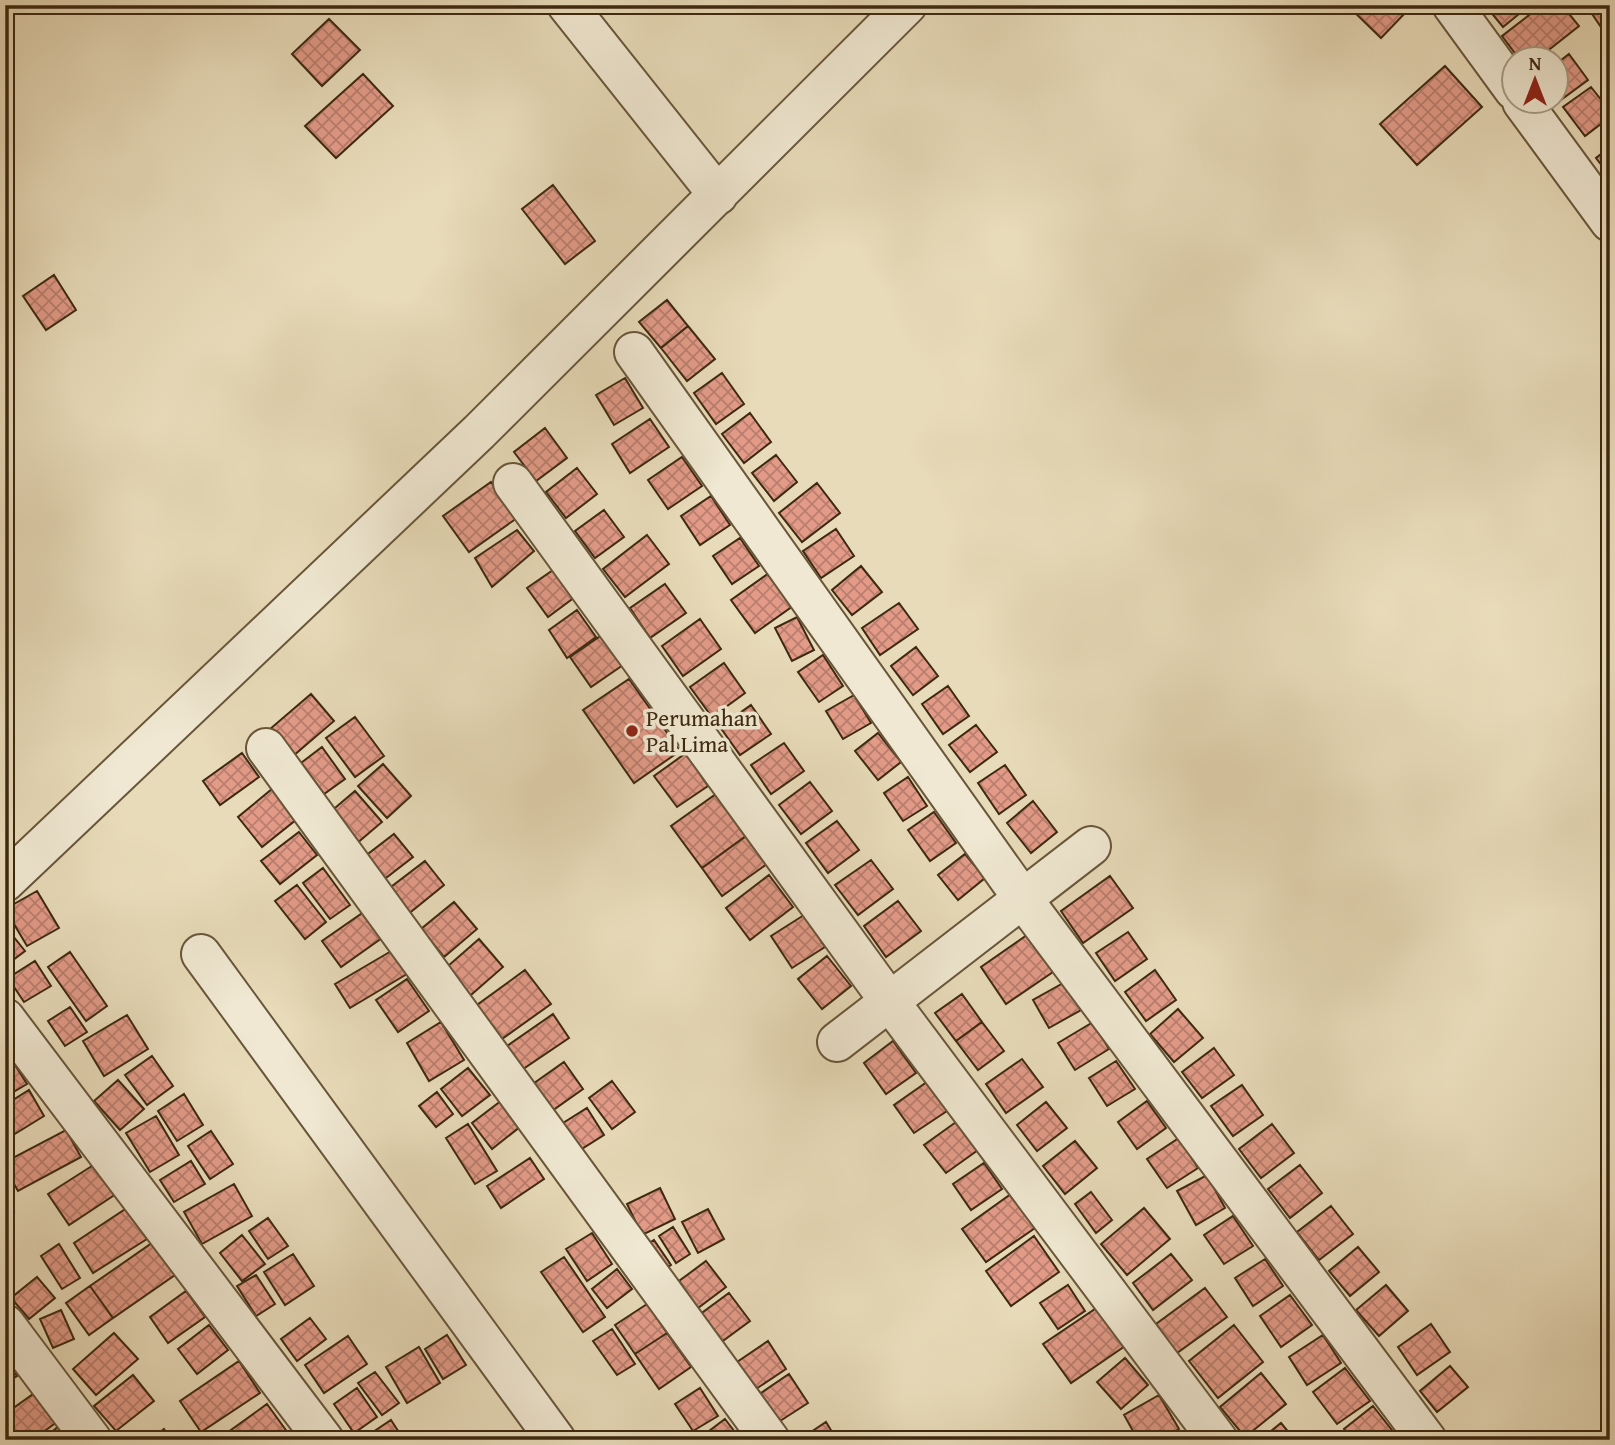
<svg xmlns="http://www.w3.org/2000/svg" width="1615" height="1445" viewBox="0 0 1615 1445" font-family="'Gentium Book Plus',serif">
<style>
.building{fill:url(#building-cross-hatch);stroke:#3d2910;stroke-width:2}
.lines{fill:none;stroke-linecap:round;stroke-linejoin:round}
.street-casing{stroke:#68563a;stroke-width:42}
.street{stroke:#f0e8d2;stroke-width:38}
.poi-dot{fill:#8f2418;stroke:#f0e8d2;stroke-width:2.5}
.labels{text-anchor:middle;stroke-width:7;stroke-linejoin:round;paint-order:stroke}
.poi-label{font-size:23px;fill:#3d2910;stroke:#f0e8d2;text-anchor:start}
</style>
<defs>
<pattern id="building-cross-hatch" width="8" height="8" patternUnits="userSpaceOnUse" patternTransform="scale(1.75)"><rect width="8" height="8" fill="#e39b88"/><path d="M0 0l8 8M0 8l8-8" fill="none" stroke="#b97e6e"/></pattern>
</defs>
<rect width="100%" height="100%" fill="#e8dbb9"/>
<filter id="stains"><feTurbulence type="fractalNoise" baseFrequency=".00286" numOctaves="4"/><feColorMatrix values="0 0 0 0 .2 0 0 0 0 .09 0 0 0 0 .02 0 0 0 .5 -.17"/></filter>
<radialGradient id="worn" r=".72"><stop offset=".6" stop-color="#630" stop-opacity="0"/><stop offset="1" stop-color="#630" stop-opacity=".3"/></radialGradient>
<!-- building -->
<path class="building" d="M1347 5H1403L1408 10 1381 38Z
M1485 5H1530L1503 27Z
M1542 5H1562L1579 26 1536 60H1520L1502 36Z
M1586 5H1610V25L1603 30Z
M329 19 360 50 322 86 292 54Z
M1569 54 1588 80 1558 102 1556 99V64Z
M1445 66 1482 107 1417 165 1380 124Z
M363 74 393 106 336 158 305 126Z
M1591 87 1610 111V117L1585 136 1563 107Z
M1610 147V176L1596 158Z
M553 185 595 241 565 264 522 209Z
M54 275 76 310 46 330 23 296Z
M667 300 688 326 661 348 639 322Z
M688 326 715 359 687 381 661 348Z
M722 373 744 404 716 424 694 393Z
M625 378 643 408 614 425 596 395Z
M750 413 771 442 744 463 722 434Z
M650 419 669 447 630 473 612 444Z
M545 428 567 458 536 481 514 452Z
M776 455 797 482 774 501 752 473Z
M682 457 702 486 668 509 648 480Z
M577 468 597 494 566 518 546 492Z
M491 482 517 518 469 552 443 516Z
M817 483 840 513 802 542 779 513Z
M711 496 730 525 700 545 681 516Z
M604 510 624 537 595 558 575 531Z
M836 529 854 556 821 578 803 551Z
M517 530 534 551 492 587 475 558Z
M647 535 669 564 625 597 603 569Z
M740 538 759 566 732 584 713 556Z
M559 566 579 594 548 617 527 588Z
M861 566 882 592 852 615 832 590Z
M769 573 793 606 755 633 731 600Z
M665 584 686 613 650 638 630 608Z
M899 603 918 629 880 655 862 628Z
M577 610 596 637 567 658 549 630Z
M797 617 814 650 792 661 775 628Z
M700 619 721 649 683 676 662 646Z
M602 635 623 665 591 687 570 657Z
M916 647 938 676 913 695 891 666Z
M823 655 843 686 819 702 798 672Z
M724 663 745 693 712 717 690 687Z
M629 679 680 751 634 783 583 710Z
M948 686 969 716 943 734 922 704Z
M311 694 334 721 293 756 270 729Z
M854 695 871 723 843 739 826 711Z
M751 705 771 734 740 755 720 727Z
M355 717 384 756 355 777 326 738Z
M976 725 997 752 970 772 949 745Z
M878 733 901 762 878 780 855 751Z
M784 743 804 771 771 794 751 765Z
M322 747 345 779 324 794 301 763Z
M242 753 259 777 220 805 203 781Z
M686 753 708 786 677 807 654 776Z
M383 764 411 796 387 818 358 786Z
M1005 765 1026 795 999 814 978 783Z
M908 777 927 806 903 821 884 793Z
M810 782 832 811 801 834 779 805Z
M272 789 297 819 262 847 238 817Z
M355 791 382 822 356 844 329 813Z
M716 794 746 836 702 868 671 826Z
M1033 801 1057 832 1031 853 1007 823Z
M934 812 956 843 930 861 908 830Z
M837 821 859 850 828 873 806 843Z
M299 832 317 855 280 884 261 861Z
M394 834 413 857 382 881 364 857Z
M746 836 767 864 722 896 702 868Z
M965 854 985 878 958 900 938 875Z
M871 860 893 889 858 915 835 885Z
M425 861 444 885 407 915 387 890Z
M323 868 350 905 330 919 303 883Z
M769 875 793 907 750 940 726 908Z
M1110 876 1133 908 1083 943 1061 911Z
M297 885 326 922 305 939 275 901Z
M37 891 59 928 27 946 5 909Z
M898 901 921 931 886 957 864 926Z
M454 902 477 929 444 957 421 929Z
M371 907 389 933 341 967 322 941Z
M804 915 825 947 792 968 771 936Z
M5 926 25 951 5 966Z
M1128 932 1147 959 1115 981 1096 953Z
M1027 935 1053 972 1006 1004 981 967Z
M479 939 503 967 464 1001 440 973Z
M393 950 407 974 350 1008 335 984Z
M70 952 107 1006 86 1021 48 967Z
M827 956 851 986 822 1009 798 979Z
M35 961 51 986 24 1002 8 978Z
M525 970 551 1004 495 1044 470 1010Z
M1155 970 1176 1000 1146 1021 1125 992Z
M407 979 429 1011 398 1032 376 1000Z
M1065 982 1081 1010 1049 1028 1033 1000Z
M962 994 982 1022 956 1041 935 1013Z
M70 1007 87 1032 65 1046 48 1021Z
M1178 1009 1203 1038 1174 1062 1150 1034Z
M553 1014 569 1038 523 1069 507 1046Z
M127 1015 148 1049 104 1076 83 1041Z
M441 1022 464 1060 429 1081 407 1043Z
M982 1022 1004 1051 978 1070 956 1041Z
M1093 1022 1109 1049 1075 1070 1058 1043Z
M893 1041 916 1073 886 1094 864 1063Z
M1214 1048 1234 1075 1202 1098 1182 1072Z
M5 1049 27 1084 5 1097Z
M152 1056 173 1086 147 1105 125 1075Z
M1022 1059 1043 1087 1006 1113 986 1084Z
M1116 1061 1135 1089 1107 1106 1089 1078Z
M564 1062 583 1089 549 1113 530 1086Z
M468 1068 490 1095 462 1116 441 1089Z
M118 1080 144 1109 120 1130 94 1101Z
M612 1081 635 1112 612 1129 589 1098Z
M927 1082 947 1111 914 1133 894 1105Z
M1242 1085 1263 1115 1233 1136 1211 1106Z
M29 1090 44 1116 5 1140V1105Z
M437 1092 453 1114 436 1127 419 1106Z
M184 1094 203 1125 177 1141 158 1111Z
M510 1094 530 1119 492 1149 472 1123Z
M1147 1101 1166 1128 1137 1149 1118 1122Z
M1046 1102 1067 1128 1037 1151 1017 1125Z
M587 1108 604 1135 580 1150 563 1123Z
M156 1116 179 1155 150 1172 126 1133Z
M956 1122 978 1150 946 1173 924 1145Z
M468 1124 497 1171 475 1184 446 1138Z
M1272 1124 1294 1153 1261 1178 1239 1149Z
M66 1130 81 1157 18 1191 5 1168V1162Z
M211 1131 233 1164 210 1179 188 1146Z
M1179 1138 1198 1168 1167 1188 1147 1159Z
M1075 1141 1097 1168 1065 1194 1043 1166Z
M530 1158 544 1179 501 1208 487 1186Z
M191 1161 205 1184 174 1202 160 1180Z
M984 1163 1002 1189 971 1210 953 1184Z
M95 1164 116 1194 69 1225 48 1194Z
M1300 1165 1322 1193 1290 1218 1268 1189Z
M1207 1175 1225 1208 1196 1225 1177 1191Z
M234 1184 252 1216 202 1244 184 1212Z
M660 1188 675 1219 642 1235 627 1204Z
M1091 1192 1112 1220 1096 1233 1075 1204Z
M1011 1194 1035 1228 986 1262 962 1229Z
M5 1199 14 1212 5 1218Z
M1331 1206 1353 1234 1319 1260 1297 1232Z
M127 1208 147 1239 93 1273 74 1243Z
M1144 1208 1170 1239 1127 1275 1101 1244Z
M708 1209 724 1239 698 1253 682 1222Z
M1233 1216 1253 1246 1224 1264 1204 1235Z
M268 1218 288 1246 268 1259 249 1231Z
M673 1227 690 1254 676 1263 659 1236Z
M592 1233 612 1264 587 1281 566 1249Z
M242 1235 265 1264 242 1281 220 1253Z
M1034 1236 1059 1272 1011 1306 986 1271Z
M654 1240 671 1265 659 1273 642 1248Z
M152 1243 175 1275 113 1318 90 1286Z
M59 1244 80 1278 62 1289 41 1256Z
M1358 1247 1379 1272 1350 1296 1329 1271Z
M293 1254 314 1286 285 1305 264 1272Z
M1171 1254 1192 1280 1153 1310 1133 1283Z
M564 1257 605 1317 583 1332 541 1272Z
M1265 1259 1283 1286 1253 1306 1235 1278Z
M706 1261 726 1287 698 1308 679 1281Z
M617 1269 632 1289 607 1308 592 1289Z
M256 1275 275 1304 256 1316 237 1286Z
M37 1277 55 1298 29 1319 11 1298Z
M1068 1285 1085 1311 1058 1329 1040 1303Z
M1386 1285 1408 1311 1379 1336 1356 1310Z
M90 1286 113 1318 89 1335 66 1303Z
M1205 1288 1227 1317 1177 1353 1156 1324Z
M186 1291 205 1317 168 1343 150 1317Z
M729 1293 750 1321 720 1343 699 1315Z
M1290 1295 1312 1325 1281 1347 1260 1316Z
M647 1304 667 1333 635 1354 615 1325Z
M1101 1305 1128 1344 1071 1383 1043 1344Z
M61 1310 74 1339 53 1348 40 1319Z
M310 1318 326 1339 297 1361 281 1339Z
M1431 1324 1450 1352 1417 1375 1398 1347Z
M209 1325 228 1350 197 1374 178 1349Z
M1234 1325 1263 1362 1218 1398 1189 1361Z
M612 1329 635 1364 617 1375 593 1341Z
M114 1333 138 1359 96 1395 73 1369Z
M667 1333 691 1367 659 1389 635 1354Z
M447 1335 466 1365 443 1379 425 1349Z
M1323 1335 1341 1363 1307 1385 1289 1357Z
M348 1336 367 1364 324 1393 305 1365Z
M768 1341 786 1369 756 1389 737 1362Z
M419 1347 440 1383 407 1403 386 1367Z
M1125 1358 1148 1385 1121 1409 1097 1382Z
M5 1360 17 1376 5 1384Z
M239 1361 260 1393 201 1432 180 1401Z
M1450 1366 1468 1387 1437 1412 1420 1391Z
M1345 1368 1370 1401 1337 1424 1313 1392Z
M375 1372 399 1403 382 1415 358 1383Z
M1261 1373 1286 1404 1245 1437 1220 1407Z
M789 1374 808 1403 777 1423 758 1395Z
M133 1375 154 1401 116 1431 94 1406Z
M357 1388 377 1417 354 1433 334 1404Z
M700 1388 718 1416 693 1431 675 1404Z
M36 1392 57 1422 32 1440H5V1414Z
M1159 1395 1179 1429 1160 1440H1138L1124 1415Z
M267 1404 288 1433 279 1440H217Z
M1373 1406 1395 1434 1388 1440H1352L1344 1429Z
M725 1419 741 1440H697Z
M391 1420 404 1440H361Z
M826 1422 837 1440H799Z
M1281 1423 1295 1440H1260Z
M59 1426 71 1440H42Z
M164 1429 172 1440H150Z"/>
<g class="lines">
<!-- street casing -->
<g class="street-casing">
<path id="street" d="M567 5 718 195
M1452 5 1514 90
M1522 102 1610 222
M634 352 1023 899 1427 1440
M513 483 890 1002 1218 1440
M266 748 770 1440
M5 882 479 432 907 5
M201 954 556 1440
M5 1018 324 1440
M837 1042 1091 846
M5 1324 92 1440"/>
</g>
<!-- street -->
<use href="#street" class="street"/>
</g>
<!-- markers -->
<circle class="poi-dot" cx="632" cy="731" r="7"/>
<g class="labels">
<!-- poi labels -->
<g class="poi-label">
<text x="646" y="726">Perumahan<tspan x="646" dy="26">Pal Lima</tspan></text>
</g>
</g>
<!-- margin -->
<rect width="1615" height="1445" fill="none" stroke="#e8dbb9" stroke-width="28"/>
<rect x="7" y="7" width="1601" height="1431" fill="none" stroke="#3d2910" stroke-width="3.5"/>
<rect x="14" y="14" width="1587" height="1417" fill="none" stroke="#3d2910" stroke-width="2"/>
<!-- north arrow -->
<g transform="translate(1535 80)"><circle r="33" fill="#f0e8d2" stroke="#a89c84" stroke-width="2"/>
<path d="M0-5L12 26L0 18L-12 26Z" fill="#8f2418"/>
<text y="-10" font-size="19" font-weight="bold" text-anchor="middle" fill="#3d2910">N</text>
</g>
<rect width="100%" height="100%" filter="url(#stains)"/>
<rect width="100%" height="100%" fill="url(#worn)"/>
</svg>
